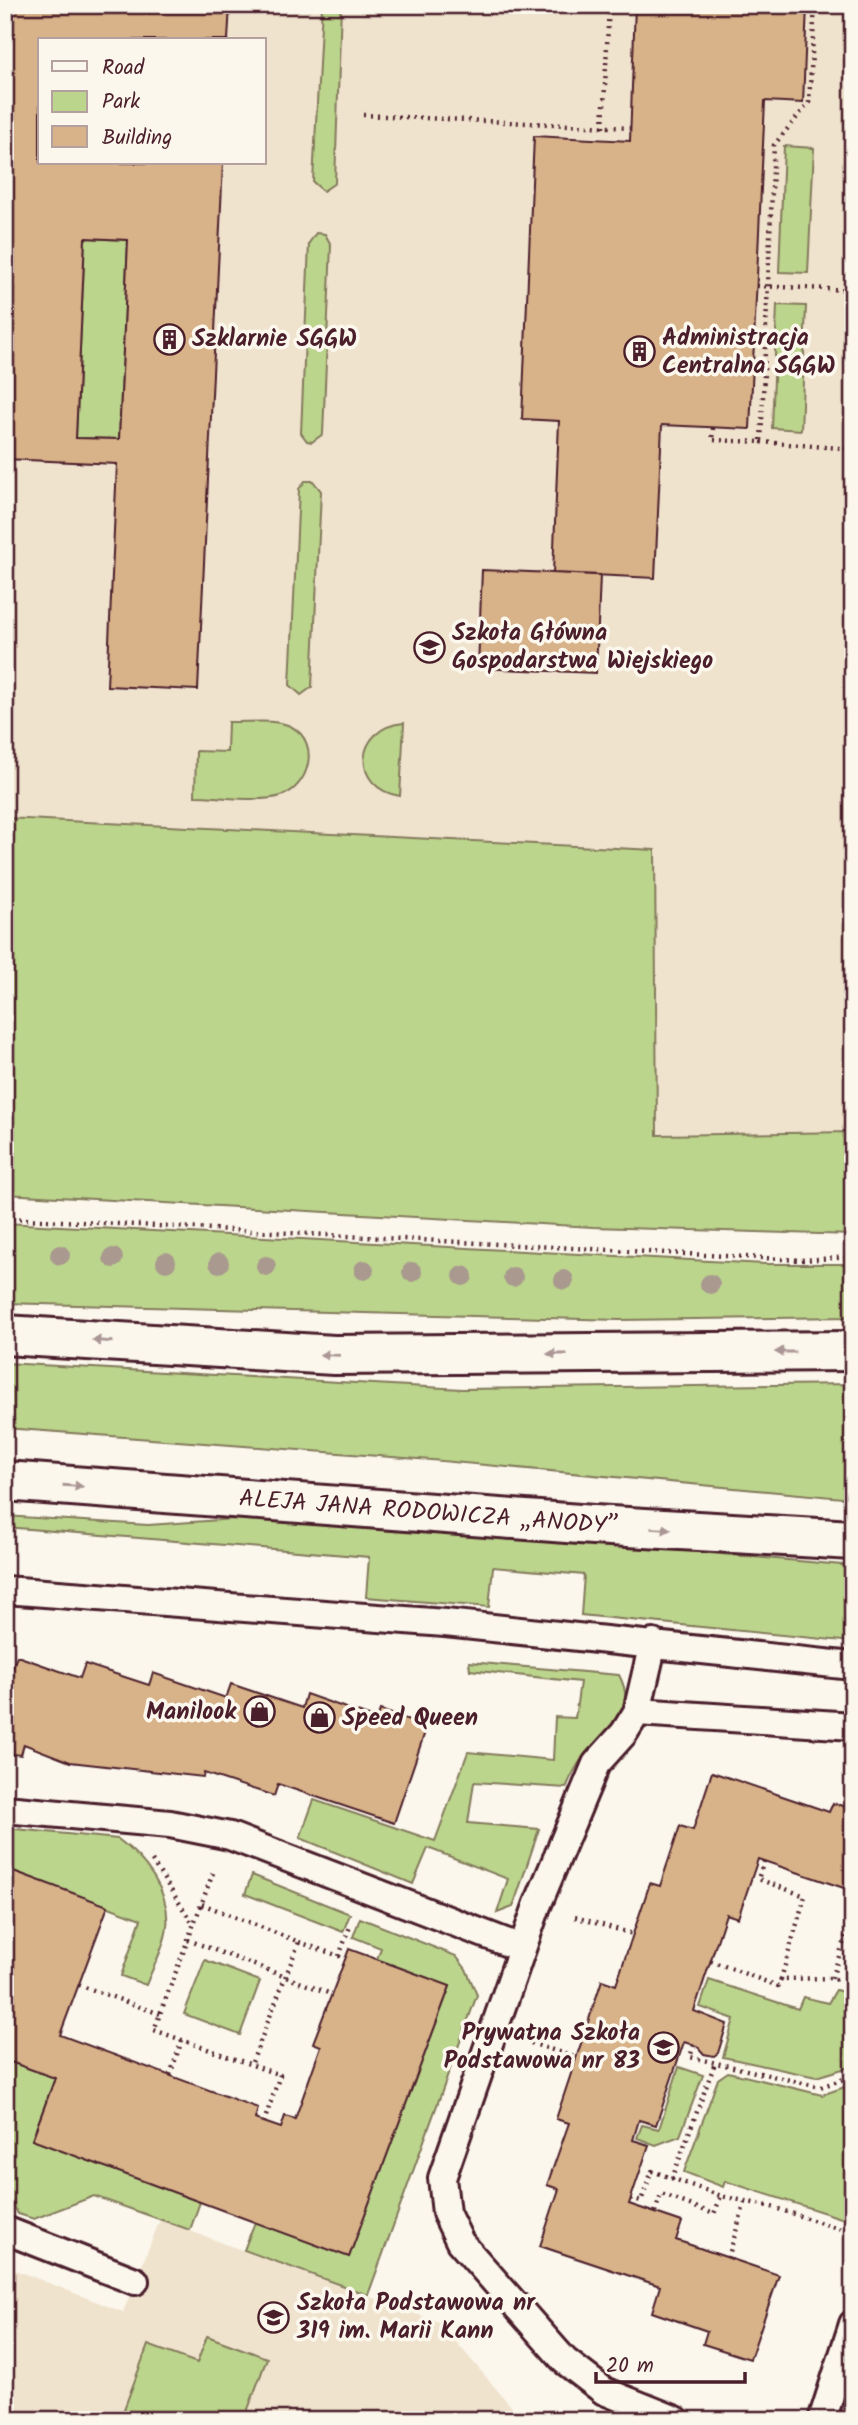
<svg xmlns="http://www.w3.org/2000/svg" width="858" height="2425" font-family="Kalam,sans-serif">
	<rect width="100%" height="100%" fill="#fbf7ec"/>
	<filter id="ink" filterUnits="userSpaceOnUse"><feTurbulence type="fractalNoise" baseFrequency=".0143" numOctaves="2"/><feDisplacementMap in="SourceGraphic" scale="14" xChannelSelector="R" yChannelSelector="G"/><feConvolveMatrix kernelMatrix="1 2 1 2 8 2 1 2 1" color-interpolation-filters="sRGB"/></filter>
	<g filter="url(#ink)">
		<path fill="#f0e3ce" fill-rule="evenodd" d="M 5,5 L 853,5 L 853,1132 L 173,1146 L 5,1137 ZM 40,40 L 264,40 L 264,163 L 40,163 Z
			M 160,2220 L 439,2322 L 523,2420 L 5,2420 L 5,2266 L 123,2312 Z"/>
		<path fill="#bcd58c" stroke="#837a5c" stroke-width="2" d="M 322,5 L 341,5 L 335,183 L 323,191 L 313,182 Z
			M 784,146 L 814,148 L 808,273 L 779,272 Z
			M 316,233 L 325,234 L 331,245 L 323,434 L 312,442 L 307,441 L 301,433 L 309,243 Z
			M 85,238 L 128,240 L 119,439 L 76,438 Z
			M 777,305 L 806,306 L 801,430 L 772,428 Z
			M 305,481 L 313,481 L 321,491 L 312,687 L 301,695 L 290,685 L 299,489 Z
			M 228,722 C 246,723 275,718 292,727 C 321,743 309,787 281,796 C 260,803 218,796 195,796 L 196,751 L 227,752 Z
			M 404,723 L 400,796 C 350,788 354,727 404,723 Z
			M 5,818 L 655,850 L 657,1135 L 853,1132 L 853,1235 L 593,1227 L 5,1194 Z
			M 5,1223 L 765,1264 L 853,1264 L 853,1317 L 619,1320 L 5,1303 Z
			M 5,1363 L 462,1389 L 853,1384 L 853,1499 L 431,1460 L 5,1428 Z
			M 293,1515 L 853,1566 L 853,1642 L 581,1615 L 584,1575 L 493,1567 L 489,1607 L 366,1597 L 369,1557 L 5,1527 L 5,1516 L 148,1525 Z
			M 469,1662 L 619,1675 C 640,1714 605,1729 585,1754 C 577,1765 571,1776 566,1788 L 474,1782 L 468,1823 L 539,1829 L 513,1907 L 497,1913 L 508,1879 L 428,1848 L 413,1884 L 300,1838 L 314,1800 L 435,1841 L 468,1752 L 553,1760 L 555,1717 L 575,1718 L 580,1682 L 470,1670 Z
			M 5,1828 L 118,1839 C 144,1858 171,1892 167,1927 C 165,1946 153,1967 146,1985 L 121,1976 L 141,1919 L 5,1868 Z
			M 252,1875 L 350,1914 L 343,1932 L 245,1894 Z
			M 360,1918 L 456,1956 L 466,1969 L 477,1995 L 368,2295 L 244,2250 L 255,2222 L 349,2257 L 450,1986 L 377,1959 L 381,1948 L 353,1937 Z
			M 205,1960 L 260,1981 L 240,2035 L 184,2014 Z
			M 709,1980 L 798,2009 L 803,1997 L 828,2003 L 836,1990 L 853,1995 L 853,2066 L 816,2077 L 723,2057 L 734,2019 L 700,2007 Z
			M 5,2060 L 55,2078 L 32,2140 L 200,2202 L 190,2230 L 94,2196 L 34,2219 L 18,2214 L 5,2190 Z
			M 679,2067 L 703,2075 L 680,2136 L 656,2145 L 637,2138 L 642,2125 L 659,2129 Z
			M 728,2072 L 822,2095 L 853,2084 L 853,2217 L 841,2218 L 725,2181 L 723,2187 L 684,2172 L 718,2079 Z
			M 207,2336 L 267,2358 L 244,2420 L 120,2420 L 148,2345 L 197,2363 Z"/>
		<path fill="#d8b389" stroke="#4a1f2b" stroke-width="2" fill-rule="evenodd" d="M 6,5 L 230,5 L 228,40 L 40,40 L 40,163 L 223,163 L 198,690 L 107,686 L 117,464 L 5,459 ZM 85,238 L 128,240 L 119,439 L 76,438 Z
			M 635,5 L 807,5 L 803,103 L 765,101 L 750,429 L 662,425 L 655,578 L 553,573 L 559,421 L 522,419 L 534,136 L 630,141 Z
			M 482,570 L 600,575 L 596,673 L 478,668 Z
			M 17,1656 L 80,1678 L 85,1664 L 149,1685 L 153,1673 L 226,1698 L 231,1684 L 302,1708 L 306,1694 L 377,1719 L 380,1710 L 427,1726 L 394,1823 L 278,1784 L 274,1796 L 204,1773 L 203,1777 L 70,1762 L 24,1744 L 21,1755 L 5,1753 L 5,1667 L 12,1669 Z
			M 712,1772 L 829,1812 L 833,1803 L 853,1809 L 853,1891 L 758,1859 L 738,1918 L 726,1914 L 694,2011 L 727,2024 L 718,2053 L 714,2056 L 704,2054 L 697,2046 L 684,2042 L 656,2125 L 639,2120 L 633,2140 L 649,2145 L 629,2204 L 682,2222 L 676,2240 L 779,2275 L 750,2359 L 703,2344 L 707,2331 L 652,2312 L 660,2286 L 540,2246 L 559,2189 L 547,2185 L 569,2123 L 556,2119 L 602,1980 L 616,1985 L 650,1883 L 660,1886 L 680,1826 L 693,1830 Z
			M 8,1869 L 108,1906 L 60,2035 L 258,2108 L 255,2119 L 281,2128 L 285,2116 L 295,2119 L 321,2046 L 313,2043 L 349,1949 L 450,1986 L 349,2257 L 32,2140 L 55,2078 L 5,2060 Z"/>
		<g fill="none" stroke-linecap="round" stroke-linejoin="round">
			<defs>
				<path id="lane" d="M 5,1590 L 445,1623 L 853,1666
					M 653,1643 L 637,1712 L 624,1733 L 596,1764 L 537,1906 L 442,2178 L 446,2213 L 460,2242 L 565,2361 L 604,2391 L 676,2420
					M 637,1712 L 853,1726
					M 5,1809 L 170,1824 L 230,1836 L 521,1948
					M 5,2230 L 135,2281
					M 822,2420 L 853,2324"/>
				<g id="secondary">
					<path d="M 5,1335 L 334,1355 L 853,1351"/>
					<path id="s1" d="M 5,1481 L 593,1525 L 853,1540"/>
				</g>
			</defs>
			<use href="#lane" stroke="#4a1f2b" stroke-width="32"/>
			<use href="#secondary" stroke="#4a1f2b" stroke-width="44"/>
			<path stroke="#4a1f2b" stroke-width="4.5" stroke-dasharray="2 5" stroke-linecap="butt" d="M 363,115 L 630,128
				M 603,127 L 609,5
				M 757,286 L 853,290
				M 713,428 L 712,440 L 761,442 L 774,145 L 809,103 L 815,5
				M 761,442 L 853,449
				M 5,1218 L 801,1260 L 853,1257
				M 152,1861 L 193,1924
				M 764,1861 L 758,1879 L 805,1896 L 781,1979
				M 213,1873 L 154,2030 L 280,2075 L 264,2122
				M 202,1904 L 299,1942 L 251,2065
				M 575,1917 L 633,1934
				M 188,1940 L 331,1994
				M 299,1942 L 339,1956 L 351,1924
				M 711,1961 L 778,1986 L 781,1979 L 832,1978 L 853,1985
				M 832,1978 L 853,1913
				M 79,1985 L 160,2014
				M 531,2043 L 577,2058
				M 694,2045 L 690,2057 L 820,2087 L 853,2076
				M 170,2075 L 182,2040
				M 672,2179 L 715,2063
				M 631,2198 L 641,2201 L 652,2171 L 721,2196
				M 655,2212 L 661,2194 L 714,2214 L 721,2196 L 772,2207 L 853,2233
				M 728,2258 L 745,2202"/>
			<use href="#lane" stroke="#fbf7ec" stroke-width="26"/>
			<use href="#secondary" stroke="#fbf7ec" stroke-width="38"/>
		</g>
		<g fill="#a9998f">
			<circle cx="60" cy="1255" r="10"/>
			<circle cx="113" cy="1258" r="10"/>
			<circle cx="166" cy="1262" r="10"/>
			<circle cx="219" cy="1263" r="10"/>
			<circle cx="266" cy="1266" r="10"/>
			<circle cx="364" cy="1270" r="10"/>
			<circle cx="412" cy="1272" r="10"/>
			<circle cx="463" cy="1276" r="10"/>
			<circle cx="513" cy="1277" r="10"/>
			<circle cx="564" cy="1280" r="10"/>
			<circle cx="710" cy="1284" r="10"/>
		</g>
		<defs><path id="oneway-solid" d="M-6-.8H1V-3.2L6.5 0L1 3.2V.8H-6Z" transform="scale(1.75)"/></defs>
		<g fill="#ab9695">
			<use href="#oneway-solid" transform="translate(102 1341) rotate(-176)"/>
			<use href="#oneway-solid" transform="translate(785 1352) rotate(180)"/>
			<use href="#oneway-solid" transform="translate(557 1354) rotate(180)"/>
			<use href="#oneway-solid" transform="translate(330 1355) rotate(-178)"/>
			<use href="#oneway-solid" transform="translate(73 1486) rotate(4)"/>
			<use href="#oneway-solid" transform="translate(661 1529) rotate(3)"/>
		</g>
	</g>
	<defs>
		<symbol id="building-ring" viewBox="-11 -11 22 22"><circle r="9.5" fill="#fbf7ec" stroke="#4a1f2b" stroke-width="1.5"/><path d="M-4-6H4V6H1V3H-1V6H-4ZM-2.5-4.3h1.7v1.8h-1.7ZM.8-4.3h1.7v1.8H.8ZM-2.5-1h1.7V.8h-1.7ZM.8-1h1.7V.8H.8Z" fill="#4a1f2b"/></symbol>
		<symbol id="university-ring" viewBox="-11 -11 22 22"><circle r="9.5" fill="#fbf7ec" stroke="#4a1f2b" stroke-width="1.5"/><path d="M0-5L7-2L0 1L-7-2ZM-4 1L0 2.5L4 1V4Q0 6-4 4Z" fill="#4a1f2b"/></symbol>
		<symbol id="shop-ring" viewBox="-11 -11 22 22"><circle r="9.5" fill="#fbf7ec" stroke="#4a1f2b" stroke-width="1.5"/><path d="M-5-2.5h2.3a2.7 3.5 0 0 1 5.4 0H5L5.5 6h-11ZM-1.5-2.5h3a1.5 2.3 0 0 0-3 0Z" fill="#4a1f2b"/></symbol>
		<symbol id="school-ring" viewBox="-11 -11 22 22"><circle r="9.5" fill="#fbf7ec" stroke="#4a1f2b" stroke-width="1.5"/><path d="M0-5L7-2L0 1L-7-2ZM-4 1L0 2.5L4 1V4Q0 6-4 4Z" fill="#4a1f2b"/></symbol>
	</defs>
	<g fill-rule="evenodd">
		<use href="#building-ring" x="152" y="322" width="35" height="35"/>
		<use href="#building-ring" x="622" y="334" width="35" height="35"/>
		<use href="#university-ring" x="412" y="630" width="35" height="35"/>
		<use href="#shop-ring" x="242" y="1694" width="35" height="35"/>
		<use href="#shop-ring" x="302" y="1700" width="35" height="35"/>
		<use href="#school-ring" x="646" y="2030" width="35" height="35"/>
		<use href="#school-ring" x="256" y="2300" width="35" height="35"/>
	</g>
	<g text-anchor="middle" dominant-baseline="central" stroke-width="7" stroke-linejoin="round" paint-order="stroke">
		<g font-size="24" font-weight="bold" fill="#4a1f2b" stroke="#fbf7ec" text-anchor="start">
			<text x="662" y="338">Administracja<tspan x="662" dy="28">Centralna SGGW</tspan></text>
			<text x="192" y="339">Szklarnie SGGW</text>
			<text x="452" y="633">Szkoła Główna<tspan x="452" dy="28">Gospodarstwa Wiejskiego</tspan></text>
			<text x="236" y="1712" text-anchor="end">Manilook</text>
			<text x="342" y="1718">Speed Queen</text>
			<text x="640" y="2033" text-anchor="end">Prywatna Szkoła<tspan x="640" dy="28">Podstawowa nr 83</tspan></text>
			<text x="297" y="2303">Szkoła Podstawowa nr<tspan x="297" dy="28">319 im. Marii Kann</tspan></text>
		</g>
		<g font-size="24" fill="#4a1f2b" stroke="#fbf7ec">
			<text stroke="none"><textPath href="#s1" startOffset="425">ALEJA JANA RODOWICZA „ANODY”</textPath></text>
		</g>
	</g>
	<rect width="858" height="2425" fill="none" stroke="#fbf7ec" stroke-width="28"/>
	<rect x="14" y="14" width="830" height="2397" fill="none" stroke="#4a1f2b" stroke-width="2.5" filter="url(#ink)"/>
	<rect x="38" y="38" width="228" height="126" fill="#fbf7ec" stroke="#b4a19f" stroke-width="2"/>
	<rect x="52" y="61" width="35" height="10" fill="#fbf7ec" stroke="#b4a19f" stroke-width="2"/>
	<text x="102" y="74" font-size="21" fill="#4a1f2b">Road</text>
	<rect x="52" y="91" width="35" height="21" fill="#bcd58c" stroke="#b4a19f" stroke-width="2"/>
	<text x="102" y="108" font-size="21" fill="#4a1f2b">Park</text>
	<rect x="52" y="126" width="35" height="21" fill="#d8b389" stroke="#b4a19f" stroke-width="2"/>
	<text x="102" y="144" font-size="21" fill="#4a1f2b">Building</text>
	<path d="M596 2372v10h149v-10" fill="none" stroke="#4a1f2b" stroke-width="3.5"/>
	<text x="606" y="2372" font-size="21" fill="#4a1f2b" stroke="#fbf7ec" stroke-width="5" paint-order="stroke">20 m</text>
</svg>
